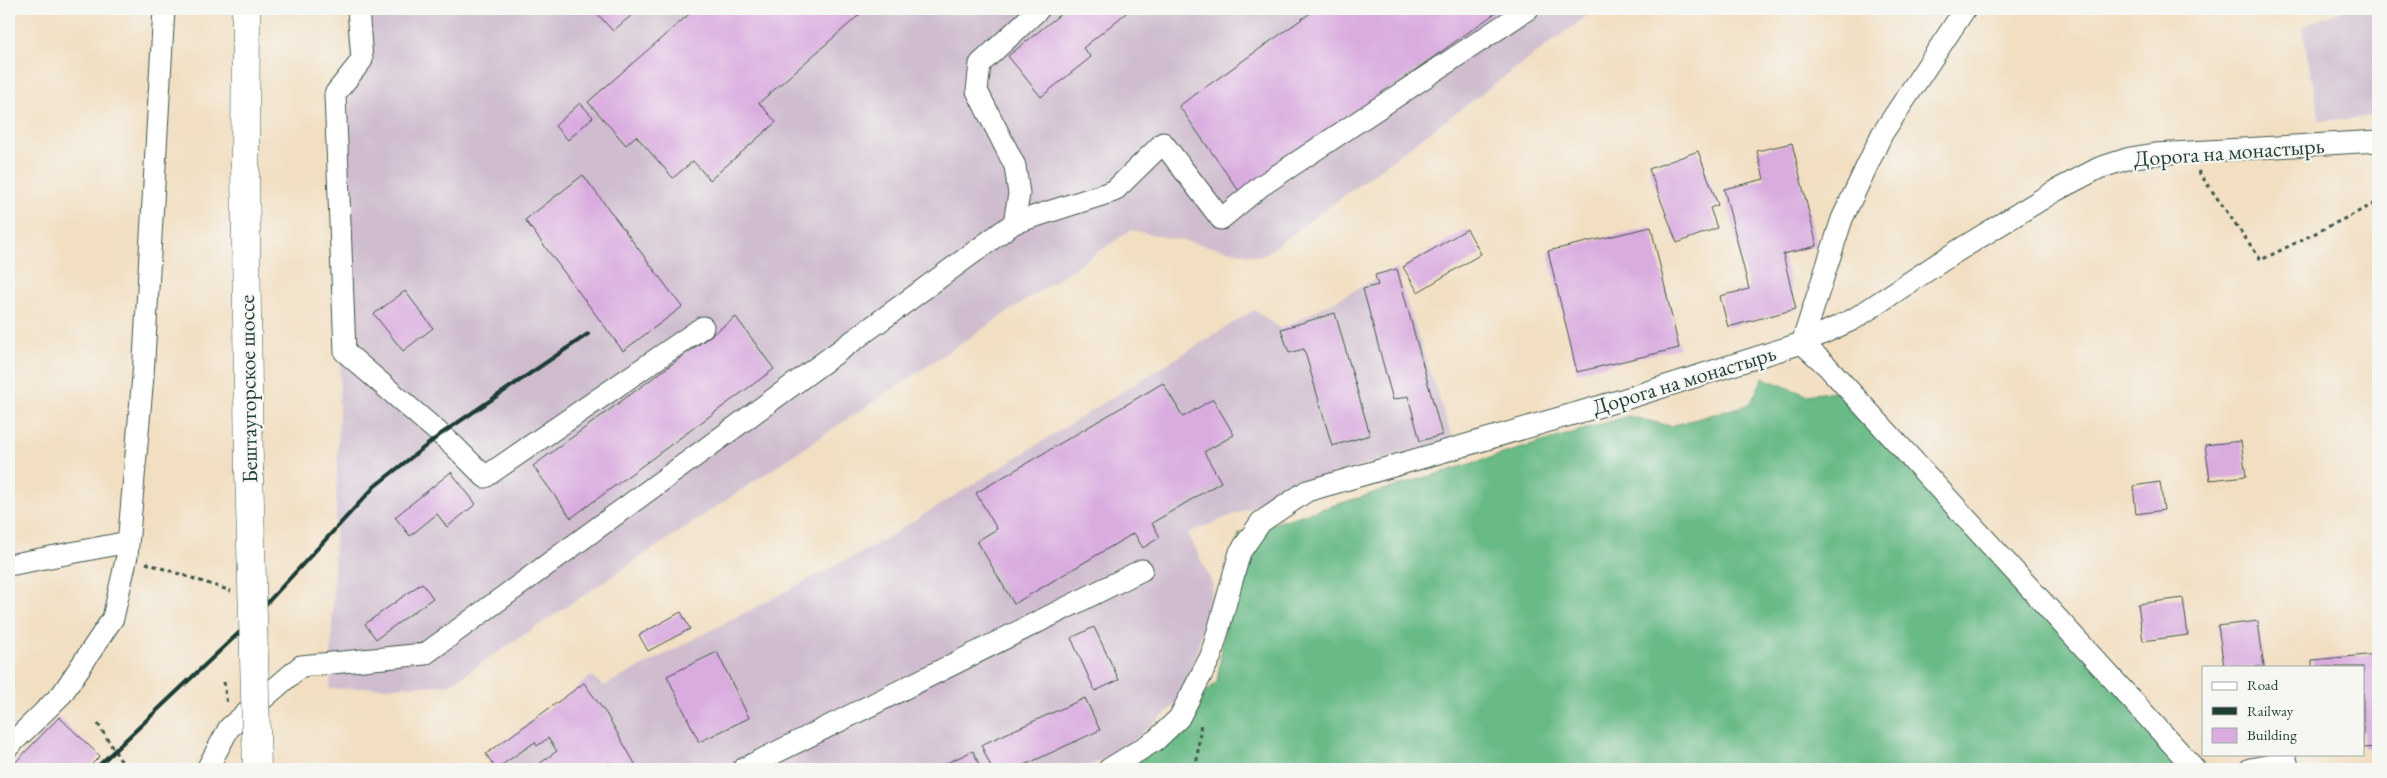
<svg xmlns="http://www.w3.org/2000/svg" width="2387" height="778" font-family="'EB Garamond',serif">
	<rect width="100%" height="100%" fill="#f6f6f2"/>
	<filter id="ink" filterUnits="userSpaceOnUse"><feTurbulence type="fractalNoise" baseFrequency=".02" numOctaves="2"/><feDisplacementMap in="SourceGraphic" scale="10" xChannelSelector="R" yChannelSelector="G"/><feConvolveMatrix kernelMatrix="1 2 1 2 8 2 1 2 1" color-interpolation-filters="sRGB"/></filter>
	<filter id="wash" filterUnits="userSpaceOnUse"><feTurbulence type="fractalNoise" baseFrequency=".0096" numOctaves="4" result="noise"/><feDisplacementMap in="SourceGraphic" scale="20" xChannelSelector="R" yChannelSelector="G"/><feGaussianBlur stdDeviation="1.12" result="paint"/><feColorMatrix in="noise" values="0 0 0 0 0 0 0 0 0 0 0 0 0 0 0 0 0 1.4 0 .05"/><feComposite in="paint" operator="in"/></filter>
	<g filter="url(#wash)">
		<rect width="100%" height="100%" fill="#f2dfc2"/>
		<path fill="#cfbdcf" d="M 352,9 L 1596,9 L 1261,257 L 1131,230 L 449,685 L 330,689 Z
			M 2345,9 L 2378,9 L 2378,116 L 2320,121 L 2302,27 Z
			M 1395,269 L 1453,439 L 1332,475 L 1188,533 L 1213,585 L 1194,665 L 1173,707 L 1117,754 L 1081,769 L 482,769 L 591,676 L 604,686 L 875,545 L 1254,310 L 1281,329 Z"/>
		<path fill="#67ba86" stroke="#437c5d" d="M 1763,378 L 1807,395 L 1841,390 L 2192,769 L 1115,769 L 1217,682 L 1239,534 L 1628,416 L 1671,426 L 1750,404 Z"/>
		<g id="blocks">
			<path fill="#d9abdf" d="M 593,9 L 639,9 L 613,31 Z
				M 695,9 L 866,9 L 759,103 L 776,122 L 710,180 L 693,161 L 673,178 L 636,136 L 626,145 L 588,102 Z
				M 1067,9 L 1131,9 L 1083,48 L 1091,57 L 1041,97 L 1008,56 Z
				M 1316,9 L 1501,9 L 1241,194 L 1179,106 Z
				M 580,103 L 593,117 L 568,140 L 555,126 Z
				M 1792,143 L 1817,246 L 1783,254 L 1796,309 L 1728,327 L 1720,296 L 1749,289 L 1724,189 L 1764,179 L 1757,151 Z
				M 1698,151 L 1718,205 L 1710,208 L 1717,228 L 1677,243 L 1649,169 Z
				M 583,175 L 682,307 L 623,351 L 525,220 Z
				M 1651,227 L 1679,348 L 1577,372 L 1548,251 Z
				M 1467,229 L 1481,254 L 1418,292 L 1403,267 Z
				M 1397,269 L 1442,435 L 1420,441 L 1408,396 L 1393,400 L 1363,289 L 1378,285 L 1375,275 Z
				M 405,291 L 433,328 L 403,351 L 374,314 Z
				M 1335,313 L 1370,435 L 1332,446 L 1304,349 L 1289,353 L 1281,329 Z
				M 736,317 L 774,369 L 571,518 L 533,466 Z
				M 1163,383 L 1183,417 L 1213,399 L 1234,435 L 1204,452 L 1221,482 L 1152,523 L 1160,537 L 1143,548 L 1134,533 L 1014,604 L 977,541 L 997,529 L 976,493 Z
				M 2241,441 L 2246,476 L 2210,480 L 2205,445 Z
				M 451,472 L 476,504 L 447,527 L 437,514 L 410,536 L 395,517 Z
				M 2160,482 L 2164,510 L 2136,514 L 2133,486 Z
				M 422,583 L 433,598 L 376,639 L 365,624 Z
				M 2183,598 L 2188,635 L 2143,641 L 2138,604 Z
				M 681,612 L 690,629 L 648,651 L 639,635 Z
				M 2258,621 L 2264,667 L 2224,667 L 2218,626 Z
				M 1094,627 L 1119,680 L 1095,691 L 1071,638 Z
				M 717,652 L 749,718 L 699,742 L 667,676 Z
				M 2378,654 L 2378,747 L 2363,748 L 2363,667 L 2312,667 L 2312,660 Z
				M 584,683 L 607,715 L 638,769 L 613,769 L 609,762 L 600,769 L 532,769 L 557,751 L 548,738 L 537,746 L 535,742 L 496,769 L 486,754 Z
				M 1085,698 L 1100,730 L 1016,769 L 992,769 L 981,745 Z
				M 59,717 L 100,756 L 87,769 L 9,769 Z
				M 973,751 L 981,769 L 939,769 L 938,767 Z"/>
		</g>
	</g>
	<g filter="url(#ink)">
		<use href="#blocks" fill-opacity="0" stroke="#3f5549" stroke-width="1"/>
		<g fill="none" stroke-linecap="round" stroke-linejoin="round">
			<defs>
				<path id="minor" d="M 358,9 L 362,60 L 335,94 L 345,352 L 453,445 L 485,477 L 703,327
					M 1014,223 L 1019,194 L 1015,166 L 977,91 L 980,64 L 1039,9
					M 1802,343 L 1827,366 L 2195,769
					M 1802,343 L 1842,219 L 1882,134 L 1965,9
					M 9,565 L 128,542
					M 9,746 L 62,694 L 113,618 L 127,556 L 143,376 L 164,9
					M 207,769 L 229,728 L 301,666 L 425,654 L 1014,223 L 1114,191 L 1163,143 L 1221,219 L 1261,186 L 1528,9
					M 743,769 L 1142,570
					M 1109,769 L 1156,740 L 1179,718 L 1211,656 L 1240,552 L 1261,522 L 1307,491 L 1625,399 L 1802,343 L 1854,319 L 1954,253 L 2055,191 L 2099,168 L 2130,158 L 2155,154 L 2378,141
					M 2250,769 L 2287,762"/>
				<path id="major" d="M 246,9 L 245,164 L 249,468"/>
			</defs>
			<use href="#minor" stroke="#3f5549" stroke-width="23"/>
			<use href="#major" stroke="#3f5549" stroke-width="29"/>
			<path stroke="#3f5549" stroke-width="3" stroke-dasharray="4 4" stroke-linecap="butt" d="M 2198,171 L 2261,260 L 2378,202
				M 146,563 L 231,591
				M 224,682 L 227,705
				M 98,724 L 126,769
				M 1196,769 L 1201,722"/>
			<use href="#minor" stroke="#fff" stroke-width="21"/>
			<use href="#major" stroke="#fff" stroke-width="28"/>
			<path stroke="#1f3d34" stroke-width="4" d="M 95,769 L 244,628 L 375,486 L 441,434 L 588,334"/>
			<defs>
				<path id="major-bridge" d="M 249,468 L 257,769"/>
			</defs>
			<use href="#major-bridge" stroke="#3f5549" stroke-width="29" stroke-linecap="butt"/>
			<use href="#major-bridge" stroke="#fff" stroke-width="28"/>
		</g>
	</g>
	<g text-anchor="middle" dominant-baseline="central" stroke-width="4.5" stroke-linejoin="round" paint-order="stroke">
		<g font-size="22" fill="#1f3d34" stroke="#f6f6f2">
			<text transform="translate(2229 152) rotate(-4)">Дорога на монастырь</text>
			<text transform="translate(1684 380) rotate(-17)">Дорога на монастырь</text>
			<text transform="translate(248 389) rotate(-91)">Бештаугорское шоссе</text>
		</g>
	</g>
	<rect width="2387" height="778" fill="none" stroke="#f6f6f2" stroke-width="30"/>
	<rect x="2202" y="666" width="162" height="90" fill="#f6f6f2" stroke="#a0aca6"/>
	<rect x="2212" y="682" width="25" height="8" fill="#ffffff" stroke="#a0aca6"/>
	<text x="2247" y="690" font-size="15" fill="#1f3d34">Road</text>
	<rect x="2212" y="707" width="25" height="8" fill="#1f3d34" stroke="#a0aca6"/>
	<text x="2247" y="716" font-size="15" fill="#1f3d34">Railway</text>
	<rect x="2212" y="728" width="25" height="15" fill="#d9abdf" stroke="#a0aca6"/>
	<text x="2247" y="740" font-size="15" fill="#1f3d34">Building</text>
</svg>
